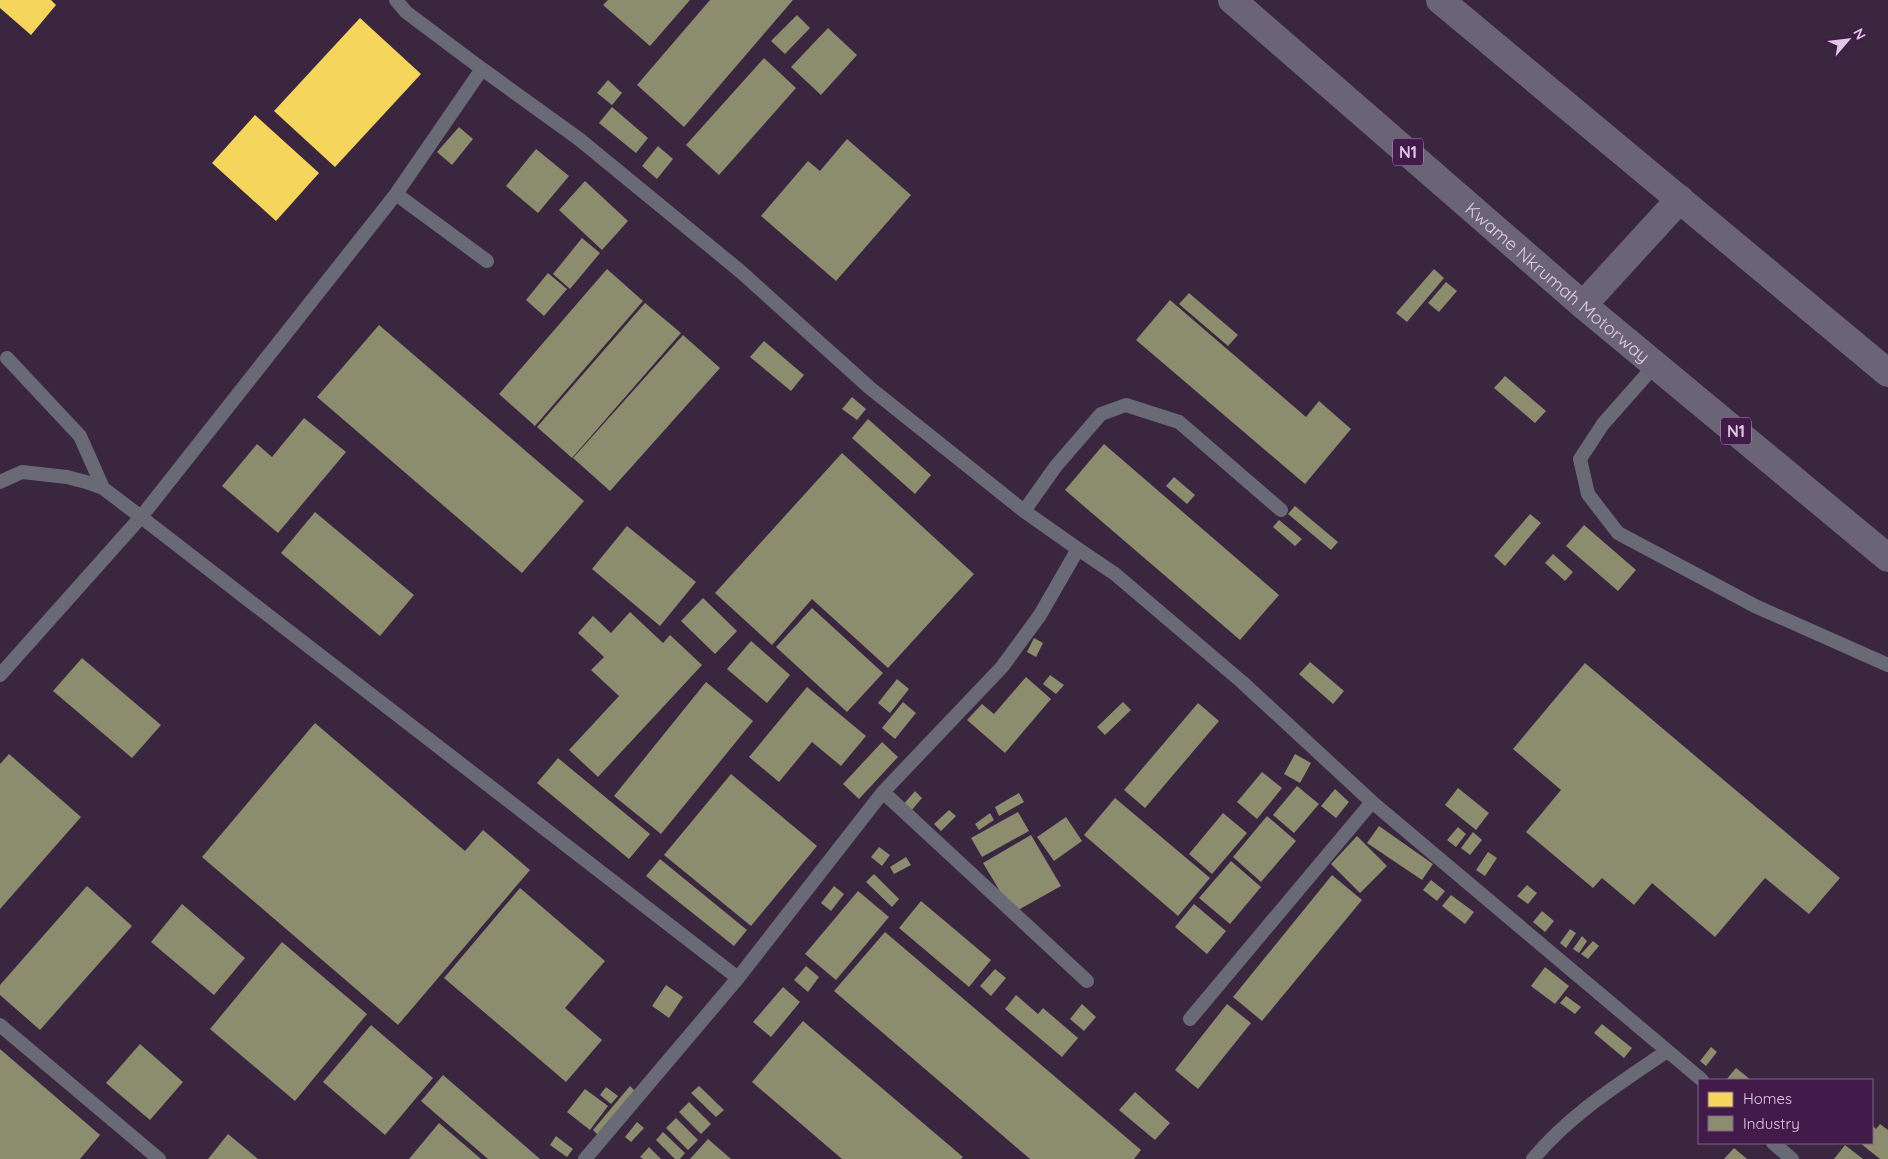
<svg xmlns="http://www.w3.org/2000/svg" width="1888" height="1159" font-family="Quicksand,sans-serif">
	<rect width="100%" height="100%" fill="#3b2640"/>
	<path fill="#f6d55c" d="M 0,0 L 51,0 L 56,5 L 31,35 L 0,8 Z
		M 360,18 L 421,74 L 335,167 L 274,111 Z
		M 255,115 L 319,173 L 276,221 L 212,163 Z"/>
	<path fill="#8c8c6e" d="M 608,0 L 690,0 L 650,46 L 603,5 Z
		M 710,0 L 793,0 L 684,127 L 637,85 Z
		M 797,15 L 810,28 L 785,54 L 771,41 Z
		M 828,28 L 857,55 L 821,95 L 791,67 Z
		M 764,58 L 796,88 L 719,175 L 686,145 Z
		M 608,80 L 622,93 L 612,105 L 597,93 Z
		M 612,107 L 648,138 L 636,153 L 599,123 Z
		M 459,127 L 473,139 L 452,165 L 437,152 Z
		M 847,139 L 911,195 L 836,281 L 761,216 L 808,161 L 820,171 Z
		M 658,146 L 673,159 L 657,179 L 642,166 Z
		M 536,149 L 569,176 L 538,213 L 506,186 Z
		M 585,181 L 628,221 L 602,250 L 559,210 Z
		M 582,238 L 600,253 L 570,289 L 553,274 Z
		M 607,269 L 643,301 L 535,426 L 499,394 Z
		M 1434,269 L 1444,278 L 1407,322 L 1396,313 Z
		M 548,273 L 567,289 L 544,316 L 526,300 Z
		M 1446,282 L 1457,291 L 1439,312 L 1428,303 Z
		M 1189,293 L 1238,335 L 1228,346 L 1179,304 Z
		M 1170,300 L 1306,417 L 1319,401 L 1351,429 L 1305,484 L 1136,340 Z
		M 645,303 L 681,333 L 572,458 L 537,427 Z
		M 379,325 L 584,501 L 522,573 L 317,397 Z
		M 683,335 L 720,368 L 610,491 L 573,458 Z
		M 764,341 L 804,375 L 791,391 L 750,357 Z
		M 1505,376 L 1546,411 L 1535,423 L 1494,388 Z
		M 852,397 L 866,409 L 857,420 L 842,409 Z
		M 304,418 L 346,452 L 278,533 L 222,486 L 257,444 L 272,457 Z
		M 868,419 L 931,475 L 915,494 L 852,438 Z
		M 1104,444 L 1279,595 L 1240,640 L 1065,490 Z
		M 842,453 L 974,574 L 888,668 L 812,599 L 772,645 L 715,593 Z
		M 1174,477 L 1195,495 L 1187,504 L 1166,486 Z
		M 1295,506 L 1338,542 L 1331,550 L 1288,514 Z
		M 315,512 L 414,595 L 380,636 L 281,553 Z
		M 1530,514 L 1541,523 L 1505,566 L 1494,556 Z
		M 1279,520 L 1302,539 L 1295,546 L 1273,527 Z
		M 1584,525 L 1636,570 L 1618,591 L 1566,546 Z
		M 627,526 L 696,582 L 660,626 L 592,569 Z
		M 1553,554 L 1573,572 L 1565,581 L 1545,563 Z
		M 703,598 L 737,631 L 715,654 L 681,621 Z
		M 812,608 L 883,673 L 847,712 L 776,647 Z
		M 630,612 L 663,643 L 670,635 L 702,665 L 598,777 L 569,750 L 619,696 L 591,670 L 604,657 L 578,633 L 593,616 L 611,633 Z
		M 1034,638 L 1043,643 L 1036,657 L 1027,652 Z
		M 751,641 L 790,675 L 767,703 L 727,669 Z
		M 82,658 L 161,725 L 132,758 L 53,691 Z
		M 1310,662 L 1344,691 L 1333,704 L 1299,674 Z
		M 1585,663 L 1840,878 L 1809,914 L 1765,878 L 1715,937 L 1652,883 L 1634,905 L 1602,878 L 1593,888 L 1526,832 L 1561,790 L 1513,749 Z
		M 1050,675 L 1064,685 L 1056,694 L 1043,684 Z
		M 1026,677 L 1051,699 L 1005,753 L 967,720 L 982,704 L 994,714 Z
		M 897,679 L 909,689 L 890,713 L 878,703 Z
		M 706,682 L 753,721 L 661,834 L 614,796 Z
		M 807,687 L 866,736 L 841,766 L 812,742 L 779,782 L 749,757 Z
		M 903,702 L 916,713 L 895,739 L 882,728 Z
		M 1123,702 L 1131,710 L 1105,735 L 1097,727 Z
		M 1198,703 L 1219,721 L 1145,808 L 1124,790 Z
		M 315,723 L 465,851 L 483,830 L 530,870 L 398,1025 L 202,857 Z
		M 882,742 L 898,757 L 859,799 L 843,784 Z
		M 9,754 L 81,817 L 0,909 L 0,764 Z
		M 1295,754 L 1311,763 L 1300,783 L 1284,774 Z
		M 558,758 L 650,834 L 629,859 L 537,783 Z
		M 1262,772 L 1282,788 L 1257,819 L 1237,802 Z
		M 731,774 L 817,846 L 751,926 L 664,855 Z
		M 1297,786 L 1319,804 L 1294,833 L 1273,815 Z
		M 1458,788 L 1489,813 L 1476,830 L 1445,805 Z
		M 1335,789 L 1349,802 L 1336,818 L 1321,806 Z
		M 915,791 L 922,798 L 910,812 L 902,806 Z
		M 1019,793 L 1024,802 L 999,816 L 995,807 Z
		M 1115,798 L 1210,878 L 1178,916 L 1084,835 Z
		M 949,810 L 956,816 L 941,831 L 934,824 Z
		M 1018,812 L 1029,831 L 982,857 L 971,838 Z
		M 990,813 L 994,820 L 979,830 L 975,824 Z
		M 1223,813 L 1247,833 L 1212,874 L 1189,854 Z
		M 1267,816 L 1296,841 L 1261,882 L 1233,857 Z
		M 1066,817 L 1082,841 L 1054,861 L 1037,837 Z
		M 1379,826 L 1433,864 L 1422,880 L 1367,843 Z
		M 1458,827 L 1466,834 L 1456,847 L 1447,840 Z
		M 1473,832 L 1482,840 L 1470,855 L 1461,848 Z
		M 1031,835 L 1061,886 L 1013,913 L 983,863 Z
		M 1357,836 L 1387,866 L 1360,893 L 1331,864 Z
		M 879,847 L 890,855 L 882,866 L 871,857 Z
		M 1488,852 L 1497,858 L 1485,876 L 1476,870 Z
		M 906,857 L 911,865 L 894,874 L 890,867 Z
		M 660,859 L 747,930 L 734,946 L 646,876 Z
		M 1231,861 L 1261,887 L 1230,924 L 1199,898 Z
		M 874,874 L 899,899 L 892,907 L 866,882 Z
		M 1332,875 L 1362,900 L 1262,1021 L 1233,997 Z
		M 1431,880 L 1445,891 L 1437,901 L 1423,890 Z
		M 1527,885 L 1537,893 L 1528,904 L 1517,896 Z
		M 87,886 L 132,926 L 40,1030 L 0,995 L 0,985 Z
		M 834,886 L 844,894 L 831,911 L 821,903 Z
		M 520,888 L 605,961 L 565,1008 L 602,1040 L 566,1082 L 444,978 Z
		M 858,891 L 889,917 L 836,980 L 805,954 Z
		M 1451,895 L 1474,912 L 1465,924 L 1442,906 Z
		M 921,901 L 991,960 L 969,987 L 899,928 Z
		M 182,904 L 245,958 L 214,995 L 151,942 Z
		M 1194,904 L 1226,931 L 1207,954 L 1175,927 Z
		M 1542,911 L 1554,921 L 1545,932 L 1533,922 Z
		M 1570,929 L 1576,933 L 1566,948 L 1560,943 Z
		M 885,932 L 1141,1150 L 1134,1159 L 1030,1159 L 834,991 Z
		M 1582,936 L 1587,941 L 1579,953 L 1573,949 Z
		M 1593,941 L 1599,946 L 1588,959 L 1581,954 Z
		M 282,942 L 367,1014 L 295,1101 L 210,1029 Z
		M 806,966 L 819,977 L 808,992 L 794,980 Z
		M 1545,967 L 1569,986 L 1555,1004 L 1531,986 Z
		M 995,969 L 1006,978 L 991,996 L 980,986 Z
		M 666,985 L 683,997 L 669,1018 L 652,1006 Z
		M 783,987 L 800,1002 L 771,1037 L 753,1022 Z
		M 1016,995 L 1038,1014 L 1043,1008 L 1078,1038 L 1062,1057 L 1005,1009 Z
		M 1566,996 L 1581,1007 L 1575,1014 L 1560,1003 Z
		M 1082,1004 L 1096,1017 L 1084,1031 L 1070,1019 Z
		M 1227,1004 L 1251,1023 L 1198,1089 L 1175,1070 Z
		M 803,1021 L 963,1157 L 961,1159 L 842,1159 L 752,1082 Z
		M 1602,1024 L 1632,1048 L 1624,1058 L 1594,1033 Z
		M 371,1025 L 433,1078 L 385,1135 L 323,1082 Z
		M 140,1044 L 183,1082 L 150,1120 L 106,1083 Z
		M 1711,1047 L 1717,1052 L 1706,1066 L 1700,1061 Z
		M 0,1049 L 100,1135 L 80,1159 L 0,1159 Z
		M 1736,1068 L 1751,1080 L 1726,1080 Z
		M 443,1075 L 540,1159 L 488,1159 L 421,1101 Z
		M 630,1086 L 637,1093 L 600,1137 L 593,1130 Z
		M 699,1086 L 724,1110 L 716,1117 L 691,1093 Z
		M 606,1087 L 618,1096 L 611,1104 L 600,1095 Z
		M 585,1089 L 608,1106 L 590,1130 L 567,1112 Z
		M 1135,1092 L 1170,1123 L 1155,1140 L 1119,1110 Z
		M 689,1102 L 711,1124 L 701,1134 L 679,1112 Z
		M 676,1118 L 698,1140 L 688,1150 L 666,1128 Z
		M 637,1122 L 644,1128 L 631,1142 L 625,1137 Z
		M 439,1123 L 481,1159 L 409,1159 Z
		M 1880,1124 L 1888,1130 L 1888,1159 L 1880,1159 L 1860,1143 L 1872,1143 L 1872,1125 L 1876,1129 Z
		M 663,1132 L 685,1153 L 680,1159 L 675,1159 L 656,1140 Z
		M 228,1134 L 258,1159 L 208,1159 Z
		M 556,1136 L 573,1149 L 567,1157 L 550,1145 Z
		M 708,1139 L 731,1159 L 690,1159 Z
		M 1845,1145 L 1863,1159 L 1834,1159 Z
		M 649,1147 L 661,1159 L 643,1159 L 640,1157 Z
		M 1734,1148 L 1747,1159 L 1724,1159 Z"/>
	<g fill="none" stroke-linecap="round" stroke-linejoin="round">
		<path stroke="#696a75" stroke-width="14" d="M 396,0 L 406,12 L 482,69
			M 396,194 L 487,261
			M 7,358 L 80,436 L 103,488
			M 1656,364 L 1603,424 L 1580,459 L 1588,494 L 1618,533 L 1755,606 L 1888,665
			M 0,482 L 22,472 L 67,477 L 86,482 L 103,488 L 141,517 L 738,978 L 883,792 L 1002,667 L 1040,615 L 1078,549 L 1024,511 L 870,388 L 740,271 L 579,139 L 482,69 L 396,194 L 141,517 L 0,675
			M 1024,511 L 1056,466 L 1101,414 L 1126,405 L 1179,422 L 1281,510
			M 1078,549 L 1115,574 L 1242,682 L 1372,802 L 1702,1080
			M 883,792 L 1087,981
			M 1190,1019 L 1372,802
			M 0,1025 L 159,1159
			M 1773,1143 L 1792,1159
			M 585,1159 L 738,978
			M 1533,1159 C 1570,1114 1619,1084 1667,1051"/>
		<g stroke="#6a6476" stroke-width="28">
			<path id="s1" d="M 1232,0 L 1583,305 L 1888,558"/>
			<path d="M 1440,0 L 1888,373"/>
			<path d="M 1583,305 L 1680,199"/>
		</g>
	</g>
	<g text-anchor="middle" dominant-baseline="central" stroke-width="5" stroke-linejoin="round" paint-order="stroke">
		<g fill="#421b4b" stroke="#b194b7" stroke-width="1">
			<rect x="1393" y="138.5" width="30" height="27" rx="4"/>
			<rect x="1721" y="417.5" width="30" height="27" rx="4"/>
		</g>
		<g font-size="16" font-weight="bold" fill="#e0c8e5">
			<text x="1408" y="152">N1</text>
			<text x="1736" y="431">N1</text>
		</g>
		<g font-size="18" fill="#e0c8e5" stroke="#421b4b">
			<text stroke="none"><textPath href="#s1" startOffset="431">Kwame Nkrumah Motorway</textPath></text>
		</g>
	</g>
	<rect x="1698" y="1079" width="175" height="65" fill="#421b4b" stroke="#816089"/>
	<rect x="1708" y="1092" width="25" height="15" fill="#f6d55c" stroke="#816089"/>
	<text x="1743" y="1104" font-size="15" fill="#e0c8e5">Homes</text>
	<rect x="1708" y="1116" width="25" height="15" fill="#8c8c6e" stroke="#816089"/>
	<text x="1743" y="1129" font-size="15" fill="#e0c8e5">Industry</text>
	<g transform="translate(1848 40) rotate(62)" stroke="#421b4b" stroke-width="4" paint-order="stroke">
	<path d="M0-4L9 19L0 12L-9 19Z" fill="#e0c8e5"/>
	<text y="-8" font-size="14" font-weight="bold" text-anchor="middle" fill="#e0c8e5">N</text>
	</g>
</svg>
